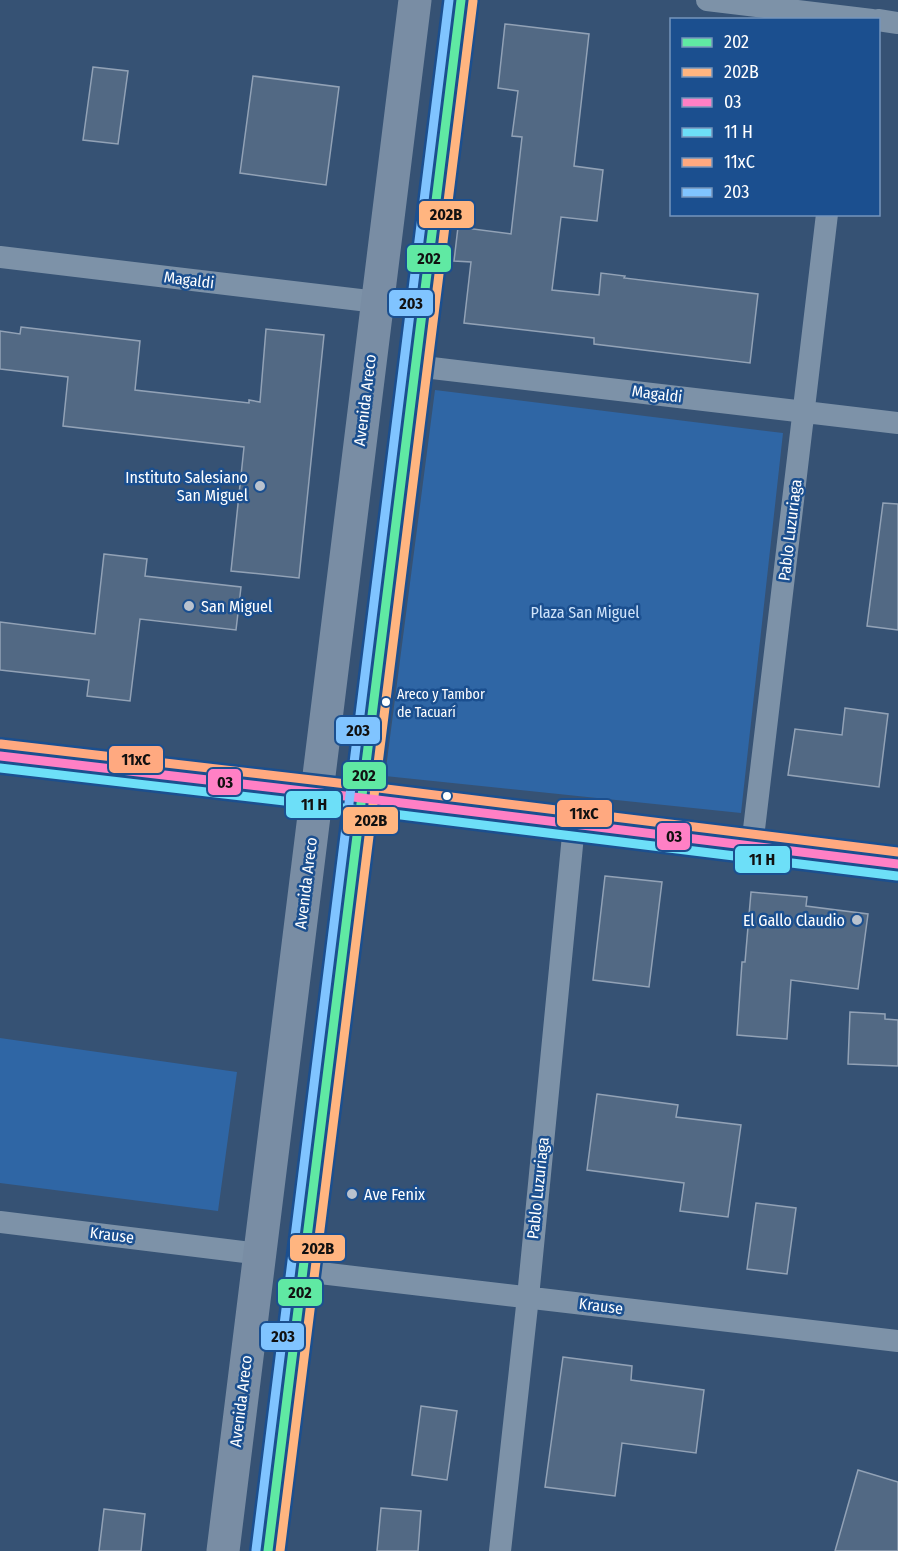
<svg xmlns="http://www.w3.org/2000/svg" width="898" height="1551" font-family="'Fira Sans Condensed',sans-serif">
	<rect width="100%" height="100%" fill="#365274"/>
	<path fill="#2f66a5" d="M 435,390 L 783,433 L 741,813 L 385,776 Z
		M 0,1038 L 237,1072 L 218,1211 L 0,1183 Z"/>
	<path fill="#526984" stroke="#92a2b6" stroke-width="1.5" d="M 505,24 L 589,34 L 574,166 L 603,170 L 597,221 L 561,217 L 552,290 L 599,295 L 601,273 L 625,276 L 624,278 L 758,294 L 750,363 L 594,344 L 594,338 L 464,323 L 471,262 L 454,261 L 458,227 L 511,234 L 522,137 L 512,136 L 518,91 L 498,88 Z
		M 93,67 L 128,71 L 118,144 L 83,140 Z
		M 253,76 L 339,87 L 326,185 L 240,173 Z
		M 21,327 L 140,341 L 135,390 L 249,403 L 249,400 L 260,402 L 266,329 L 324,335 L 299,578 L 231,571 L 244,447 L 63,426 L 68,377 L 0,369 L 0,331 L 20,334 Z
		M 883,503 L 898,504 L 898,630 L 867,626 Z
		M 104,554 L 147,559 L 145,576 L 241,587 L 236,630 L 140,619 L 130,701 L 87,696 L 89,680 L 0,670 L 0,622 L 95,634 Z
		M 845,708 L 888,714 L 879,787 L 788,775 L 795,729 L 842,735 Z
		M 605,876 L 662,882 L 649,987 L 593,980 Z
		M 751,892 L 807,897 L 806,906 L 868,914 L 858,989 L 791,980 L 787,1039 L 737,1035 L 742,962 L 745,962 Z
		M 850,1012 L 885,1014 L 885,1019 L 898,1020 L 898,1066 L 848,1064 Z
		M 597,1094 L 678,1105 L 676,1117 L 741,1125 L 728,1217 L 680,1211 L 684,1183 L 587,1170 Z
		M 756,1203 L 796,1208 L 787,1274 L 747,1269 Z
		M 563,1357 L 632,1366 L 631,1380 L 704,1390 L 696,1453 L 622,1443 L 615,1496 L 545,1487 Z
		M 421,1406 L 457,1411 L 447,1480 L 412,1475 Z
		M 858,1470 L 898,1482 L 898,1551 L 835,1551 Z
		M 381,1508 L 421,1511 L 418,1551 L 377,1551 Z
		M 104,1509 L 145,1514 L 141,1551 L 99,1551 Z"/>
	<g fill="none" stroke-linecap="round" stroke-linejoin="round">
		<path stroke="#7d92a8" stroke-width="22" d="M 707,0 L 872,20
			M 878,20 L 898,23
			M 0,257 L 377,302
			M 415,366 L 898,423
			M 752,846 L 827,214
			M 0,1222 L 260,1254
			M 303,1271 L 898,1341
			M 500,1551 L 528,1297 L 574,825"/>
		<path stroke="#798da4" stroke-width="33" d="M 223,1551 L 415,0
			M 268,1551 L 461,0"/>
		<path stroke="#7d8ea7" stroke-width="33" d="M 0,756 L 337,795 L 898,864"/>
		<defs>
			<path id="bus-1" d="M 268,1551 L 461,0"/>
			<path id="bus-2" d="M 280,1551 L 473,1"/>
			<path id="bus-3" d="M 0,756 L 337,795 L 898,864"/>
			<path id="bus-4" d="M 0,768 L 336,807 L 897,876"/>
			<path id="bus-5" d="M 1,744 L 338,783 L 898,852"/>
			<path id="bus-6" d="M 256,1550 L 449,0"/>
		</defs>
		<use href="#bus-1" stroke="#1b4f8f" stroke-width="14"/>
		<use href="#bus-2" stroke="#1b4f8f" stroke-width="14"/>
		<use href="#bus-3" stroke="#1b4f8f" stroke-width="14"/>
		<use href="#bus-4" stroke="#1b4f8f" stroke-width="14"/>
		<use href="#bus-5" stroke="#1b4f8f" stroke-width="14"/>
		<use href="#bus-6" stroke="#1b4f8f" stroke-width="14"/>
		<use href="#bus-1" stroke="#60e9a3" stroke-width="9"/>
		<use href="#bus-2" stroke="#ffb580" stroke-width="9"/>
		<use href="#bus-3" stroke="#ff80c5" stroke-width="9"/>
		<use href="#bus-4" stroke="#6ddff8" stroke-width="9"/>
		<use href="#bus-5" stroke="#ffa980" stroke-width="9"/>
		<use href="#bus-6" stroke="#80c4ff" stroke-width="9"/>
	</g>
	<g fill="#b9c2ce" stroke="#1b4f8f" stroke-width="2">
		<circle cx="260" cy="486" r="6"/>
		<circle cx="189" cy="606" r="6"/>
		<circle cx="857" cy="920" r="6"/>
		<circle cx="352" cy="1194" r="6"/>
	</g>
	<g fill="#fff" stroke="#1b4f8f" stroke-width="2">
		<circle cx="386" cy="702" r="5"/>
		<circle cx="447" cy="796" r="5"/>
	</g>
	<g text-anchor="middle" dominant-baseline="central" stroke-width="5" stroke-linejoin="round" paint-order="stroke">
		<g font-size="14" fill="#fff" stroke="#1b4f8f" text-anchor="start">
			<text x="397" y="694">Areco y Tambor<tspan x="397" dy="18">de Tacuarí</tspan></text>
		</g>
		<g font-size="16" fill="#fff" stroke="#1b4f8f">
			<text transform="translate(189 280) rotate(7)">Magaldi</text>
			<text transform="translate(657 394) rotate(7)">Magaldi</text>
			<text transform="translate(365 400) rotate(-83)">Avenida Areco</text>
			<text transform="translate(790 530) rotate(-83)">Pablo Luzuriaga</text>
			<text transform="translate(306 883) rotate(-83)">Avenida Areco</text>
			<text transform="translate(538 1188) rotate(-84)">Pablo Luzuriaga</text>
			<text transform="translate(112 1235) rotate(7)">Krause</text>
			<text transform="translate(601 1306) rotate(7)">Krause</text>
			<text transform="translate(241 1401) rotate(-83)">Avenida Areco</text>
		</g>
		<g font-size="16" fill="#fff" stroke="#1b4f8f" text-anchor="end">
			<text x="248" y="477">Instituto Salesiano<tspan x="248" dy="18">San Miguel</tspan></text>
			<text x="201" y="606" text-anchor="start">San Miguel</text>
			<text x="845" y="920">El Gallo Claudio</text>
			<text x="364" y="1194" text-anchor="start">Ave Fenix</text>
		</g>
		<g font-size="16" fill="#cfe3fa" stroke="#1b4f8f">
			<text x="585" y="612">Plaza San Miguel</text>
		</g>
	</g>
	<g stroke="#1b4f8f" stroke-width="2">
		<rect x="418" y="200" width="57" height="29" rx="6" fill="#ffb580"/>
		<rect x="406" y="244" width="46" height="29" rx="6" fill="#60e9a3"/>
		<rect x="388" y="289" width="46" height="28" rx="6" fill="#80c4ff"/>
		<rect x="335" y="716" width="46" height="29" rx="6" fill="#80c4ff"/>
		<rect x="108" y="745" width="56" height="29" rx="6" fill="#ffa980"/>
		<rect x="342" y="761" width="45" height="29" rx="6" fill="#60e9a3"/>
		<rect x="207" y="768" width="35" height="28" rx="6" fill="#ff80c5"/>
		<rect x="285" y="790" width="57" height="29" rx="6" fill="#6ddff8"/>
		<rect x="556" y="799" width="57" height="29" rx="6" fill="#ffa980"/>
		<rect x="342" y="806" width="57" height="29" rx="6" fill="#ffb580"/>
		<rect x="656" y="822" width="35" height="29" rx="6" fill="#ff80c5"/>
		<rect x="734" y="845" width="57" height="29" rx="6" fill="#6ddff8"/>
		<rect x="289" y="1234" width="57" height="28" rx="6" fill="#ffb580"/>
		<rect x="277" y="1278" width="46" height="29" rx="6" fill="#60e9a3"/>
		<rect x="260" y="1322" width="45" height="29" rx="6" fill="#80c4ff"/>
	</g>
	<g font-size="16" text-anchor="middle" font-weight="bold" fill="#111">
		<text x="446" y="220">202B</text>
		<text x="429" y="264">202</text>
		<text x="411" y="309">203</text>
		<text x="358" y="736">203</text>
		<text x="136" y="765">11xC</text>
		<text x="364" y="781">202</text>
		<text x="225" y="788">03</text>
		<text x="314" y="810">11 H</text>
		<text x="584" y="819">11xC</text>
		<text x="371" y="826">202B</text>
		<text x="674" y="842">03</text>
		<text x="762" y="865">11 H</text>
		<text x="318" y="1254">202B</text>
		<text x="300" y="1298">202</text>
		<text x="283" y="1342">203</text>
	</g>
	<rect x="670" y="18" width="210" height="198" fill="#1b4f8f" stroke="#7695bc" stroke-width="1.5"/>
	<rect x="682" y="38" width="30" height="9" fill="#60e9a3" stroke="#7695bc" stroke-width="1.5"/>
	<text x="724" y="48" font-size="18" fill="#ffffff">202</text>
	<rect x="682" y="68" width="30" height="9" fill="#ffb580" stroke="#7695bc" stroke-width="1.5"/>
	<text x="724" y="78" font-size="18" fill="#ffffff">202B</text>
	<rect x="682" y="98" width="30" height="9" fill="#ff80c5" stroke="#7695bc" stroke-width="1.5"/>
	<text x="724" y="108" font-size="18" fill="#ffffff">03</text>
	<rect x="682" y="128" width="30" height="9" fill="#6ddff8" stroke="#7695bc" stroke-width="1.5"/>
	<text x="724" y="138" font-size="18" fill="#ffffff">11 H</text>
	<rect x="682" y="158" width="30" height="9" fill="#ffa980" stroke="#7695bc" stroke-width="1.5"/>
	<text x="724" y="168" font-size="18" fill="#ffffff">11xC</text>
	<rect x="682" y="188" width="30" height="9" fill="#80c4ff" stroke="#7695bc" stroke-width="1.5"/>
	<text x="724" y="198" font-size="18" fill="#ffffff">203</text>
</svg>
